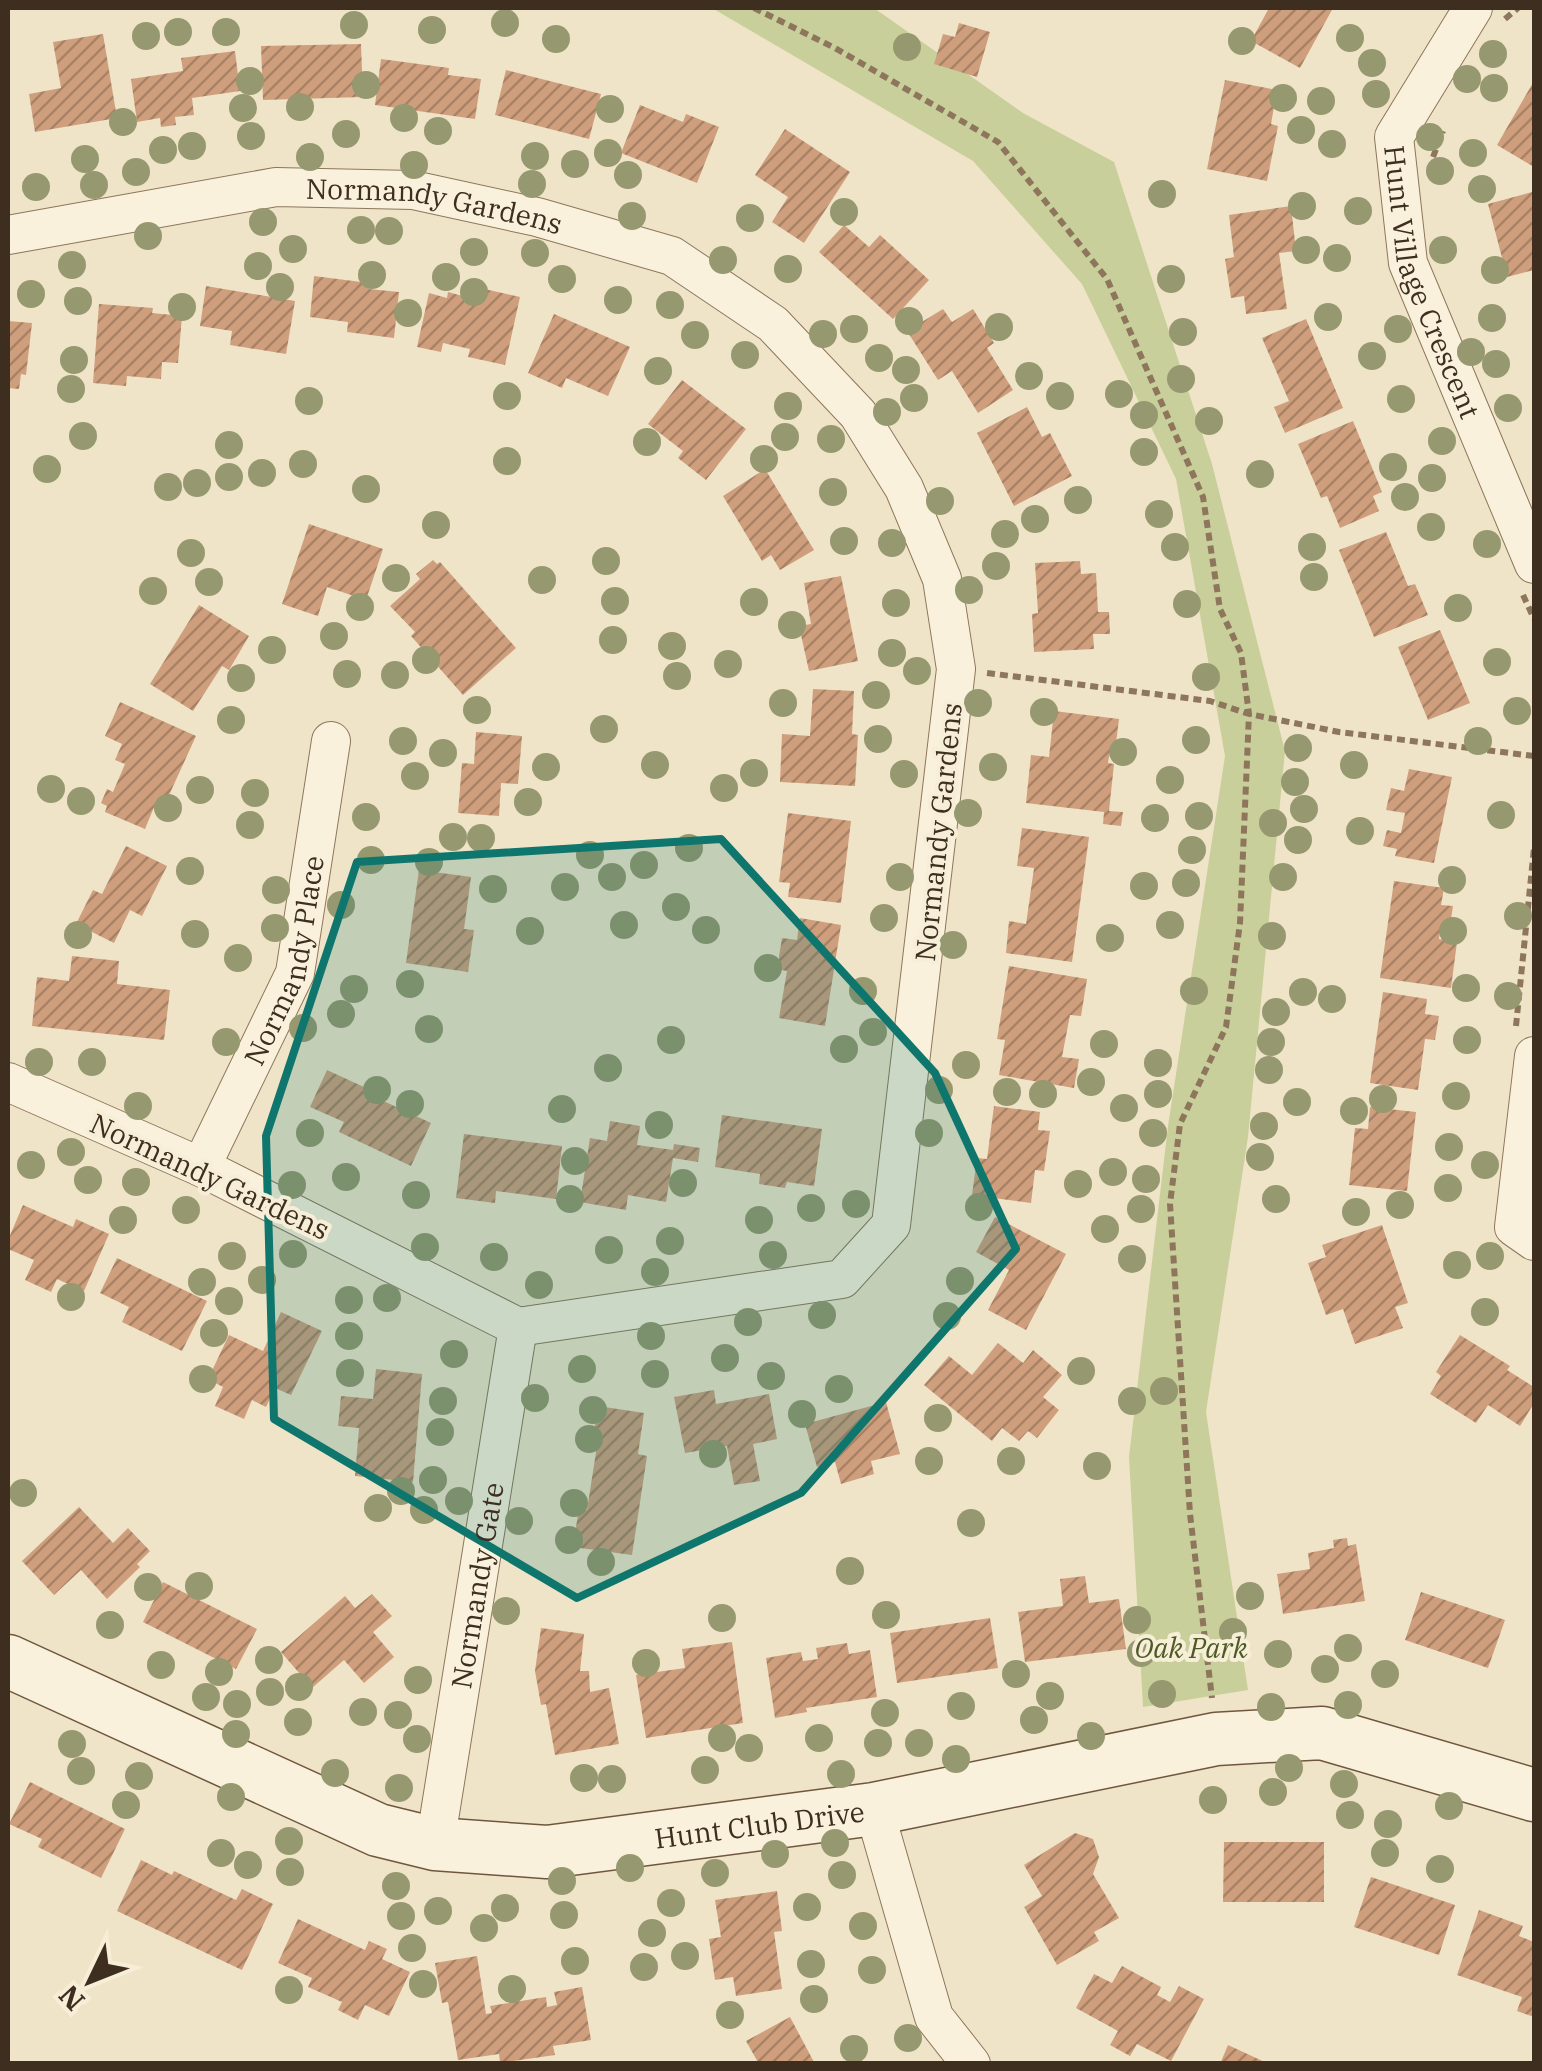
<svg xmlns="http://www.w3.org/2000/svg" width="1542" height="2071" font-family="'IBM Plex Serif',serif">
	<defs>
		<pattern id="building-hatch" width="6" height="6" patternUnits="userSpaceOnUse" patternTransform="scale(2.5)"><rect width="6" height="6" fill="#cf9f7d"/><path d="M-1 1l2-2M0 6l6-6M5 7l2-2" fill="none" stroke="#a98266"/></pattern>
	</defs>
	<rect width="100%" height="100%" fill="#f0e4c8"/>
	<path fill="#c9cf9b" d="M 712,8 L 874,8 L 1023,113 L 1114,162 L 1212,464 L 1285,751 L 1248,1137 L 1206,1412 L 1248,1690 L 1143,1707 L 1129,1457 L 1168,1126 L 1225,756 L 1176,479 L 1082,284 L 973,161 Z"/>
	<path fill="url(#building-hatch)" d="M 1269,8 L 1333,8 L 1300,68 L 1251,41 Z
		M 959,23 L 990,32 L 977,77 L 934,64 L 943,34 L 955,37 Z
		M 103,34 L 117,118 L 35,132 L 29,94 L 61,88 L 53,42 Z
		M 361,44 L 363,97 L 263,100 L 261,46 Z
		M 235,51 L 240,91 L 192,98 L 194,115 L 175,117 L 176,125 L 161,127 L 160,118 L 137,122 L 131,79 L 183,71 L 181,58 Z
		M 381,59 L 449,68 L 448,75 L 481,79 L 475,119 L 375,105 Z
		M 506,70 L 601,94 L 589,139 L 495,115 Z
		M 1225,80 L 1277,90 L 1271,124 L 1278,126 L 1267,181 L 1207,169 Z
		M 1534,81 L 1534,167 L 1497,145 Z
		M 640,105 L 683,122 L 686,114 L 719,127 L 697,183 L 621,153 Z
		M 785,129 L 850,172 L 804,243 L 772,222 L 788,197 L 755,175 Z
		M 1532,192 L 1534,270 L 1507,277 L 1488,204 Z
		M 1291,206 L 1296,251 L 1279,253 L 1287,309 L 1246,314 L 1244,296 L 1231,298 L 1225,259 L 1234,257 L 1229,215 Z
		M 844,225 L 869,247 L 880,235 L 929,280 L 893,319 L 819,252 Z
		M 314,276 L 369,283 L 369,289 L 399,292 L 394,338 L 347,332 L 348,322 L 310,317 Z
		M 206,286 L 295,301 L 286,354 L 230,345 L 232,331 L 200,326 Z
		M 480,288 L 520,297 L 505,365 L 468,357 L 470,349 L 443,343 L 441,352 L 417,347 L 429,293 L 447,298 L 448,292 L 466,297 L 466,302 L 477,304 Z
		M 99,304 L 153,308 L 152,313 L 182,316 L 178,363 L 162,362 L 161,379 L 127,376 L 126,386 L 93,383 Z
		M 943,309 L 952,322 L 973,309 L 994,343 L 987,348 L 1013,390 L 978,413 L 952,371 L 938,380 L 907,331 Z
		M 554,314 L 630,347 L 608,396 L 566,378 L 562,388 L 528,373 Z
		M 1306,319 L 1343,408 L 1285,433 L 1274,407 L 1289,401 L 1262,338 Z
		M 8,321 L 32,323 L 26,375 L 21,374 L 19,389 L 8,388 Z
		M 682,380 L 746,429 L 706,480 L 678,458 L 683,451 L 648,424 Z
		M 1027,407 L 1042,437 L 1050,433 L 1072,476 L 1014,506 L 977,433 Z
		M 1353,421 L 1382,492 L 1373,496 L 1379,511 L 1340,528 L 1327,496 L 1321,498 L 1298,444 Z
		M 765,469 L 814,550 L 780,570 L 771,555 L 762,561 L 723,496 Z
		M 309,524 L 383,549 L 366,600 L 327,587 L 318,616 L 282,604 Z
		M 1386,532 L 1408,586 L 1415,584 L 1428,615 L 1374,637 L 1339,550 Z
		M 433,560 L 437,564 L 440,562 L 516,648 L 463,695 L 411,636 L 415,632 L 390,606 L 420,579 L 416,574 Z
		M 1080,561 L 1081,574 L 1096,573 L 1098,612 L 1109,612 L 1110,634 L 1093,634 L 1094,649 L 1034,652 L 1032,614 L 1038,613 L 1035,563 Z
		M 841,576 L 858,661 L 809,671 L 799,626 L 811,624 L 804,583 Z
		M 199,605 L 249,636 L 229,670 L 222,666 L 193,711 L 150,684 Z
		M 1440,630 L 1470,703 L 1428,720 L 1398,647 Z
		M 813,689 L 854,691 L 852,734 L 858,735 L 855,786 L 780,782 L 782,734 L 810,736 Z
		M 120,702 L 196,736 L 165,804 L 157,800 L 145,829 L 105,812 L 107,806 L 101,803 L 107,789 L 113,792 L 125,764 L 115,760 L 122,744 L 105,736 Z
		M 1054,711 L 1119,719 L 1115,751 L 1110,750 L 1108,763 L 1114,764 L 1109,811 L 1123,812 L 1121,826 L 1103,824 L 1104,812 L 1026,803 L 1031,755 L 1049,757 Z
		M 476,732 L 522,736 L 518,784 L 501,783 L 499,816 L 458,813 L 462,763 L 474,764 Z
		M 1409,769 L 1452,777 L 1434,863 L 1395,856 L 1397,849 L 1383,846 L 1387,830 L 1401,833 L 1405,813 L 1386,810 L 1391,788 L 1404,791 Z
		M 788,813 L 851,821 L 841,903 L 788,897 L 790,883 L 779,882 Z
		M 1022,828 L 1089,837 L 1072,962 L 1006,953 L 1009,921 L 1026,924 L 1034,868 L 1017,866 Z
		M 126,846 L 167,866 L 142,916 L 130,910 L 114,943 L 76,924 L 93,890 L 102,894 Z
		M 419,870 L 471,877 L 464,929 L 474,930 L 468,972 L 406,963 Z
		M 1394,881 L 1444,888 L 1441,905 L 1453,906 L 1449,932 L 1440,931 L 1439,939 L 1457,942 L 1451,988 L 1380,978 Z
		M 800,918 L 841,925 L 825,1026 L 779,1018 L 787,971 L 777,969 L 782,938 L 797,940 Z
		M 72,956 L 119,961 L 117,984 L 170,990 L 164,1040 L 32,1026 L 37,977 L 69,981 Z
		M 1009,966 L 1087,979 L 1081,1016 L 1070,1015 L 1062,1057 L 1079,1059 L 1074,1088 L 999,1075 L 1005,1040 L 997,1039 Z
		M 1383,992 L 1427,999 L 1425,1014 L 1439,1016 L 1435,1040 L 1425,1039 L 1418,1090 L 1370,1083 Z
		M 327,1070 L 366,1088 L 364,1092 L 431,1123 L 411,1166 L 339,1132 L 344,1122 L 310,1107 Z
		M 994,1106 L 1040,1112 L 1038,1130 L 1050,1131 L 1044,1171 L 1035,1170 L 1031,1203 L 972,1195 L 977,1158 L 987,1159 Z
		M 1370,1107 L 1416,1112 L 1407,1191 L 1349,1185 L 1355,1128 L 1368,1129 Z
		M 722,1115 L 822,1129 L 814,1186 L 787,1182 L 785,1188 L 759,1184 L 760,1174 L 715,1167 Z
		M 610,1121 L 640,1126 L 637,1145 L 673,1150 L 674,1144 L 700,1148 L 698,1162 L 673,1158 L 666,1202 L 628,1195 L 626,1210 L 580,1202 L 590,1138 L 607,1141 Z
		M 464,1134 L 562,1146 L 556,1199 L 496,1191 L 495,1203 L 456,1198 Z
		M 23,1205 L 73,1227 L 76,1219 L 109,1234 L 84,1291 L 57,1279 L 51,1292 L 25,1280 L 34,1260 L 8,1249 L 8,1240 Z
		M 995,1217 L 1066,1254 L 1026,1330 L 988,1310 L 1009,1270 L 976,1252 Z
		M 1382,1225 L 1408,1303 L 1395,1307 L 1403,1328 L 1355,1344 L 1343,1309 L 1326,1315 L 1308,1263 L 1326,1257 L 1322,1245 Z
		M 117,1258 L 207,1301 L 182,1351 L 122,1322 L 129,1307 L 100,1293 Z
		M 281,1312 L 322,1331 L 291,1395 L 275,1388 L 266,1407 L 252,1400 L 244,1419 L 215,1406 L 223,1387 L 208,1379 L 229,1335 L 263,1351 Z
		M 1460,1335 L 1510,1366 L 1507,1370 L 1534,1387 L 1534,1403 L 1520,1426 L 1488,1405 L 1476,1423 L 1430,1394 L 1441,1376 L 1436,1372 Z
		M 998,1343 L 1023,1363 L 1033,1350 L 1062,1375 L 1043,1397 L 1059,1410 L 1037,1438 L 1028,1431 L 1019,1441 L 1002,1428 L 992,1441 L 924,1385 L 949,1356 L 972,1375 Z
		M 376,1369 L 422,1374 L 413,1482 L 355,1476 L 359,1428 L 338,1426 L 341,1396 L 373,1399 Z
		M 714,1390 L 716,1404 L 769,1394 L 777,1439 L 753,1444 L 760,1481 L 734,1485 L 727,1446 L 685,1453 L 674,1397 Z
		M 886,1402 L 900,1454 L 871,1461 L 874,1474 L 841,1484 L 835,1462 L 817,1467 L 805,1424 Z
		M 598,1406 L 644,1413 L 638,1454 L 647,1456 L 632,1555 L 573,1547 L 579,1508 L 587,1510 L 597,1446 L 592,1445 Z
		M 79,1507 L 113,1543 L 128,1528 L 150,1551 L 137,1564 L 140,1567 L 107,1599 L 81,1570 L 54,1595 L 22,1561 Z
		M 1347,1538 L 1348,1546 L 1356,1544 L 1365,1601 L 1283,1614 L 1277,1574 L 1310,1569 L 1308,1553 L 1334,1548 L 1333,1540 Z
		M 1085,1576 L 1089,1603 L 1119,1599 L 1126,1649 L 1025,1662 L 1018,1612 L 1063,1606 L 1060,1579 Z
		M 163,1582 L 257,1629 L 236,1669 L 143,1622 Z
		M 1421,1592 L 1505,1620 L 1488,1668 L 1405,1640 Z
		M 372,1594 L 392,1616 L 373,1632 L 394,1657 L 364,1683 L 344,1660 L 312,1688 L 281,1652 L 345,1596 L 355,1608 Z
		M 990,1618 L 998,1668 L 897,1683 L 890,1633 Z
		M 541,1628 L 584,1634 L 580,1671 L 589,1671 L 590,1692 L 609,1688 L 619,1744 L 555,1755 L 546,1704 L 541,1705 L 535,1671 Z
		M 732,1642 L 743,1723 L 646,1738 L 636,1675 L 685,1668 L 682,1649 Z
		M 847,1643 L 849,1654 L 870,1650 L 877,1697 L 806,1708 L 807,1712 L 775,1718 L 766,1658 L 801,1652 L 803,1661 L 818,1659 L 816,1648 Z
		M 30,1782 L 125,1829 L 101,1878 L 38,1847 L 42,1839 L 9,1824 Z
		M 1075,1833 L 1093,1839 L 1099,1857 L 1093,1874 L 1119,1918 L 1094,1932 L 1099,1941 L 1057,1965 L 1024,1907 L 1042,1896 L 1024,1865 Z
		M 1224,1842 L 1324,1842 L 1324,1902 L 1223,1902 Z
		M 141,1860 L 172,1875 L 174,1871 L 236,1900 L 242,1889 L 273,1904 L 242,1970 L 117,1911 Z
		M 1371,1877 L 1455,1905 L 1439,1955 L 1354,1927 Z
		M 777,1891 L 782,1931 L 774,1932 L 782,1989 L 736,1996 L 733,1977 L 715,1980 L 709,1939 L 721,1937 L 715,1900 Z
		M 1479,1910 L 1523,1926 L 1519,1936 L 1534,1942 L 1534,2017 L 1517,2011 L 1522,1997 L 1457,1975 Z
		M 298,1919 L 365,1950 L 369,1941 L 387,1949 L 382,1959 L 410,1972 L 389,2016 L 365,2005 L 358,2020 L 338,2010 L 342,2002 L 308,1987 L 312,1978 L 278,1963 Z
		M 477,1956 L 486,2014 L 492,2013 L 490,2006 L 546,1997 L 547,2007 L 557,2005 L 554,1992 L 582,1987 L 591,2040 L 553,2046 L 555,2055 L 500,2063 L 499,2054 L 458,2060 L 448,2002 L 442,2003 L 435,1963 Z
		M 1122,1966 L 1161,1987 L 1157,1995 L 1170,2002 L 1179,1986 L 1204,1999 L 1171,2061 L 1137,2044 L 1130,2056 L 1110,2045 L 1118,2031 L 1076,2008 L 1094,1974 L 1112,1983 Z
		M 790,2017 L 815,2064 L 759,2064 L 746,2041 Z
		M 1228,2045 L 1269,2064 L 1220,2064 Z"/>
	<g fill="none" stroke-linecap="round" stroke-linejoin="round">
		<defs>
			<g id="street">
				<path id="s1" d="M 1473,8 L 1394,137 L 1408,263 L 1534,564"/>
				<path id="s2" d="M 8,235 L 276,187 L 413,190 L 537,217 L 672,256 L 773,324 L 858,414 L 904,488 L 942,579 L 956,669 L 891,1225 L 842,1279 L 518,1327 L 201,1167 L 8,1082"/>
				<path d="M 1534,1056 L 1514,1227 L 1534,1241"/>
				<path id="s3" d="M 201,1167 L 295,973 L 331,741"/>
				<path d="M 874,1809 L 934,2017 L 971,2064"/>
				<path id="s4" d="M 435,1844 L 518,1327"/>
			</g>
			<g id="secondary">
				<path id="s5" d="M 8,1661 L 378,1830 L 435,1844 L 547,1852 L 874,1809 L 1216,1739 L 1322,1733 L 1534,1795"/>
			</g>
		</defs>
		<use href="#street" stroke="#8d765c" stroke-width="40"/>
		<use href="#secondary" stroke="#6f573f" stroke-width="55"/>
		<path stroke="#8d765c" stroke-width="6" stroke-dasharray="8 5" stroke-linecap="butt" d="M 754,8 L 835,48 L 998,142 L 1107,279 L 1203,497 L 1220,609 L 1241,653 L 1249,714 L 1240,923 L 1226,1027 L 1180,1124 L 1170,1204 L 1190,1514 L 1212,1698
			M 1505,19 L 1518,8
			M 1433,157 L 1443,131
			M 1523,595 L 1534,619
			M 987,673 L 1210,701 L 1249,714 L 1339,732 L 1534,756
			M 1516,1026 L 1534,848"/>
		<use href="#street" stroke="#faf1dc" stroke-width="38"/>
		<use href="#secondary" stroke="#faf1dc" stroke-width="52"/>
	</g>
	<g fill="#96986f">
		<circle cx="505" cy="23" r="14"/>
		<circle cx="354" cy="25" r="14"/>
		<circle cx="432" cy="30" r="14"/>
		<circle cx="178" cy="32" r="14"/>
		<circle cx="226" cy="32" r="14"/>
		<circle cx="146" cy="36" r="14"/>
		<circle cx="1350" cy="38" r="14"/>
		<circle cx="556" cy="39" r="14"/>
		<circle cx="1242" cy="41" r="14"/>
		<circle cx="907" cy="47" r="14"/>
		<circle cx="1493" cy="54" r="14"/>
		<circle cx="1372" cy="63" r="14"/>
		<circle cx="1467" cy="79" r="14"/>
		<circle cx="250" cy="81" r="14"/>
		<circle cx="366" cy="85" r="14"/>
		<circle cx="1494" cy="88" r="14"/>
		<circle cx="1376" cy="94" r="14"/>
		<circle cx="1283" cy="98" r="14"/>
		<circle cx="1321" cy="101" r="14"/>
		<circle cx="300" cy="107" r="14"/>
		<circle cx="243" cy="108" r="14"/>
		<circle cx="610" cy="109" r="14"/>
		<circle cx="404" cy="118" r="14"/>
		<circle cx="123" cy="122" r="14"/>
		<circle cx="1301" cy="130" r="14"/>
		<circle cx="438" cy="131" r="14"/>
		<circle cx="346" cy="134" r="14"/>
		<circle cx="251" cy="136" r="14"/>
		<circle cx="1430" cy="137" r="14"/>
		<circle cx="1332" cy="144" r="14"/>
		<circle cx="192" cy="146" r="14"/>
		<circle cx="163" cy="150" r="14"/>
		<circle cx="608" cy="153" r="14"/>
		<circle cx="1473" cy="153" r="14"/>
		<circle cx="535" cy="156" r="14"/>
		<circle cx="310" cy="157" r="14"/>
		<circle cx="85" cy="159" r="14"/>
		<circle cx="575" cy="164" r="14"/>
		<circle cx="414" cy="165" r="14"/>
		<circle cx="1440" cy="171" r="14"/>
		<circle cx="136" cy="172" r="14"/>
		<circle cx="628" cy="175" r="14"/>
		<circle cx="532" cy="184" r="14"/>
		<circle cx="94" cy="185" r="14"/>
		<circle cx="36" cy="187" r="14"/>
		<circle cx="1482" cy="189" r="14"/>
		<circle cx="1162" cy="194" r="14"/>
		<circle cx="1302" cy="206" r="14"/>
		<circle cx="1358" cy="211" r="14"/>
		<circle cx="844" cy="212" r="14"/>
		<circle cx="632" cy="216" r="14"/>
		<circle cx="750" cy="218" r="14"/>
		<circle cx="263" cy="222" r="14"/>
		<circle cx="361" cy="230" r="14"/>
		<circle cx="389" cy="231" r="14"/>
		<circle cx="148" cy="236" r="14"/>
		<circle cx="293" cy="249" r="14"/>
		<circle cx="1306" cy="250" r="14"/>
		<circle cx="1443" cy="250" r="14"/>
		<circle cx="474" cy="252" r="14"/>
		<circle cx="535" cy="253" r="14"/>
		<circle cx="1337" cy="258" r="14"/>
		<circle cx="723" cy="260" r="14"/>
		<circle cx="72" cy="265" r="14"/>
		<circle cx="258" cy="266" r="14"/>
		<circle cx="788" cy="269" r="14"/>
		<circle cx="1495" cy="270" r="14"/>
		<circle cx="372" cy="275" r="14"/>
		<circle cx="446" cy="277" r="14"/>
		<circle cx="562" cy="279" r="14"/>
		<circle cx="1171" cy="279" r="14"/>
		<circle cx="280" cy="287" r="14"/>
		<circle cx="474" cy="292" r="14"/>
		<circle cx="31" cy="294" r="14"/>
		<circle cx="618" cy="300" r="14"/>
		<circle cx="78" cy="301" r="14"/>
		<circle cx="670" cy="305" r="14"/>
		<circle cx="182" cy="307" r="14"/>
		<circle cx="408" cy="313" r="14"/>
		<circle cx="1328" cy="317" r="14"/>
		<circle cx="1492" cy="318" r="14"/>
		<circle cx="909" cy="321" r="14"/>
		<circle cx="999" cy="327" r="14"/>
		<circle cx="854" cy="329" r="14"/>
		<circle cx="1398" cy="329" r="14"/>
		<circle cx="1183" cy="332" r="14"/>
		<circle cx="823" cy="334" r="14"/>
		<circle cx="695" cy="335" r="14"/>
		<circle cx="1471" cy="352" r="14"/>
		<circle cx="745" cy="355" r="14"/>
		<circle cx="1372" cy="356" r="14"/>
		<circle cx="879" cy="358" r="14"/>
		<circle cx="74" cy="360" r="14"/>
		<circle cx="1496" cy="364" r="14"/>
		<circle cx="906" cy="370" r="14"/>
		<circle cx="658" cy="371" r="14"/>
		<circle cx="1029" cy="376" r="14"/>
		<circle cx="1181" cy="379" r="14"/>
		<circle cx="71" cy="389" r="14"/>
		<circle cx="1119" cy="394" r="14"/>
		<circle cx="507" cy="396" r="14"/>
		<circle cx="1060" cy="396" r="14"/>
		<circle cx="914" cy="398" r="14"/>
		<circle cx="1401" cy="399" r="14"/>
		<circle cx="309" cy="401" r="14"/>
		<circle cx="788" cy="406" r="14"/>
		<circle cx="1508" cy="408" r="14"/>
		<circle cx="887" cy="412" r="14"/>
		<circle cx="1144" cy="415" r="14"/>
		<circle cx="1209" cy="421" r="14"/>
		<circle cx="83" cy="436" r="14"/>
		<circle cx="785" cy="437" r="14"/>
		<circle cx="831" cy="439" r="14"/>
		<circle cx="1442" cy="441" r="14"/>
		<circle cx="647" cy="442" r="14"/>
		<circle cx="229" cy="445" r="14"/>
		<circle cx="1144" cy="452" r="14"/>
		<circle cx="764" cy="459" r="14"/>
		<circle cx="507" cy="461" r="14"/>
		<circle cx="303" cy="464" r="14"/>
		<circle cx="1393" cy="467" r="14"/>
		<circle cx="47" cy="469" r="14"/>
		<circle cx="262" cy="473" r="14"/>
		<circle cx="1260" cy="474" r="14"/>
		<circle cx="229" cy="477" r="14"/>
		<circle cx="1432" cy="478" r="14"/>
		<circle cx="197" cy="483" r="14"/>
		<circle cx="168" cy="487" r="14"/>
		<circle cx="366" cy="489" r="14"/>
		<circle cx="833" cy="492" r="14"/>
		<circle cx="1405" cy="497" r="14"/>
		<circle cx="1078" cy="500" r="14"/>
		<circle cx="940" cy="501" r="14"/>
		<circle cx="1159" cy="514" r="14"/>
		<circle cx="1035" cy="519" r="14"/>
		<circle cx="436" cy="525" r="14"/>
		<circle cx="1431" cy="527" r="14"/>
		<circle cx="1005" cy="534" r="14"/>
		<circle cx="844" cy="541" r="14"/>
		<circle cx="892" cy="543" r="14"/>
		<circle cx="1487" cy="544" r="14"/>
		<circle cx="1175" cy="547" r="14"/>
		<circle cx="1312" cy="547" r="14"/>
		<circle cx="191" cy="553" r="14"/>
		<circle cx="606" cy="561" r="14"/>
		<circle cx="996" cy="566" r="14"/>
		<circle cx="1314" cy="577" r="14"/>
		<circle cx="396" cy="578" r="14"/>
		<circle cx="542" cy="580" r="14"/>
		<circle cx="209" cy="582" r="14"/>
		<circle cx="969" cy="590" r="14"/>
		<circle cx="153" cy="591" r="14"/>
		<circle cx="615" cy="601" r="14"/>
		<circle cx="754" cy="602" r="14"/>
		<circle cx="896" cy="603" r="14"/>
		<circle cx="1187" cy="604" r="14"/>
		<circle cx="360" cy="607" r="14"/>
		<circle cx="1458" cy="608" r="14"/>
		<circle cx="792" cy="625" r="14"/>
		<circle cx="334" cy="636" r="14"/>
		<circle cx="613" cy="640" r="14"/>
		<circle cx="672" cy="646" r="14"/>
		<circle cx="272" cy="650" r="14"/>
		<circle cx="892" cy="653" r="14"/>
		<circle cx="426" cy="660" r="14"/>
		<circle cx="1497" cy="662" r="14"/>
		<circle cx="728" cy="664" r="14"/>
		<circle cx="917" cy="671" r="14"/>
		<circle cx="347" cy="674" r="14"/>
		<circle cx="395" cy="675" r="14"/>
		<circle cx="677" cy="676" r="14"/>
		<circle cx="1206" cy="677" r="14"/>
		<circle cx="241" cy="678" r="14"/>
		<circle cx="876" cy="695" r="14"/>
		<circle cx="783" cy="703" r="14"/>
		<circle cx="978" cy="703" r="14"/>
		<circle cx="477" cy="710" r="14"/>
		<circle cx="1517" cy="711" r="14"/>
		<circle cx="1044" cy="712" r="14"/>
		<circle cx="231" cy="720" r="14"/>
		<circle cx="604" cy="729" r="14"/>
		<circle cx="878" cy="739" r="14"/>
		<circle cx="1196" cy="740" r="14"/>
		<circle cx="403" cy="741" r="14"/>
		<circle cx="1478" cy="741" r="14"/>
		<circle cx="1298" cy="748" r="14"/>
		<circle cx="1123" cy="752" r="14"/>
		<circle cx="443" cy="753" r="14"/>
		<circle cx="655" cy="765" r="14"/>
		<circle cx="1354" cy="765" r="14"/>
		<circle cx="546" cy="767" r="14"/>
		<circle cx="993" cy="767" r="14"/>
		<circle cx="754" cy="773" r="14"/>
		<circle cx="904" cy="774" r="14"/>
		<circle cx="415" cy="776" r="14"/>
		<circle cx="1170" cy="780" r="14"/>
		<circle cx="1295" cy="782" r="14"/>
		<circle cx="724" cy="788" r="14"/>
		<circle cx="51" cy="789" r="14"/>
		<circle cx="200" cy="790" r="14"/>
		<circle cx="255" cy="793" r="14"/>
		<circle cx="81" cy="801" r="14"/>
		<circle cx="528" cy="802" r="14"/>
		<circle cx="168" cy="808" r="14"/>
		<circle cx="1304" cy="809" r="14"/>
		<circle cx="968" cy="813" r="14"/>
		<circle cx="1501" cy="815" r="14"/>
		<circle cx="1199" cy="816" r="14"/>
		<circle cx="366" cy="817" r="14"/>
		<circle cx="1155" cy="818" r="14"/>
		<circle cx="1273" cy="823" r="14"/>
		<circle cx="250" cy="825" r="14"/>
		<circle cx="1360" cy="831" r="14"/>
		<circle cx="453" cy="837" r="14"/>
		<circle cx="481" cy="838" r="14"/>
		<circle cx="1298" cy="840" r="14"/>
		<circle cx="689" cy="848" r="14"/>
		<circle cx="1192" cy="850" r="14"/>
		<circle cx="590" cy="855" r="14"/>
		<circle cx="371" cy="860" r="14"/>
		<circle cx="429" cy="862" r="14"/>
		<circle cx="644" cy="865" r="14"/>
		<circle cx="190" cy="871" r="14"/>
		<circle cx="612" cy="877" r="14"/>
		<circle cx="900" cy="877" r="14"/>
		<circle cx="1283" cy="877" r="14"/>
		<circle cx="1452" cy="880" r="14"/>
		<circle cx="1186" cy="883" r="14"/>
		<circle cx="1144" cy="886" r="14"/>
		<circle cx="565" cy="887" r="14"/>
		<circle cx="493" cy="889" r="14"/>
		<circle cx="276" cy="890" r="14"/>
		<circle cx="341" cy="905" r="14"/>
		<circle cx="676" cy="907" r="14"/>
		<circle cx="1518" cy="916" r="14"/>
		<circle cx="884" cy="918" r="14"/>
		<circle cx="624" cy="925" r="14"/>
		<circle cx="1170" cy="925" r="14"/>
		<circle cx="275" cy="928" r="14"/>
		<circle cx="706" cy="930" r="14"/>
		<circle cx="530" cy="931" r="14"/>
		<circle cx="1453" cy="931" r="14"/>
		<circle cx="195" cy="934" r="14"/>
		<circle cx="78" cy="935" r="14"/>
		<circle cx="1272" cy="936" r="14"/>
		<circle cx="1110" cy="938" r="14"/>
		<circle cx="953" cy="945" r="14"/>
		<circle cx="238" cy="958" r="14"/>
		<circle cx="768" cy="968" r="14"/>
		<circle cx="410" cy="984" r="14"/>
		<circle cx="1466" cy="988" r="14"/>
		<circle cx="354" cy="989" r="14"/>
		<circle cx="863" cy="991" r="14"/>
		<circle cx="1194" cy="991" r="14"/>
		<circle cx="1303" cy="992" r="14"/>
		<circle cx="1508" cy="996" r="14"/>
		<circle cx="1332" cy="999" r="14"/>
		<circle cx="1276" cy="1012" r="14"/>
		<circle cx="341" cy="1014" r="14"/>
		<circle cx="303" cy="1028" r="14"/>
		<circle cx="429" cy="1029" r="14"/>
		<circle cx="873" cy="1032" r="14"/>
		<circle cx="671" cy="1040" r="14"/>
		<circle cx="1467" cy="1040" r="14"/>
		<circle cx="226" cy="1042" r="14"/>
		<circle cx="1271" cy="1042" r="14"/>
		<circle cx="1104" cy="1044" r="14"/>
		<circle cx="844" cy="1049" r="14"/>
		<circle cx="39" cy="1062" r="14"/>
		<circle cx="92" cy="1062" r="14"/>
		<circle cx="1158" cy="1063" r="14"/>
		<circle cx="966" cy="1065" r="14"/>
		<circle cx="608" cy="1068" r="14"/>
		<circle cx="1269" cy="1070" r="14"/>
		<circle cx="1091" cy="1082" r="14"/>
		<circle cx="377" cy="1090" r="14"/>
		<circle cx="939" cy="1090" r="14"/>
		<circle cx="1007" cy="1092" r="14"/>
		<circle cx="1043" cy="1094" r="14"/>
		<circle cx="1158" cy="1094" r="14"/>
		<circle cx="1456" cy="1096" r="14"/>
		<circle cx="1383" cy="1099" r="14"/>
		<circle cx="1297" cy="1102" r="14"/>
		<circle cx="410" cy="1104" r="14"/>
		<circle cx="138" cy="1106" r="14"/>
		<circle cx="1124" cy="1108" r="14"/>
		<circle cx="562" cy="1109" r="14"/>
		<circle cx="1354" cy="1111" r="14"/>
		<circle cx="659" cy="1125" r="14"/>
		<circle cx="1264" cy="1126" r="14"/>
		<circle cx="310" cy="1133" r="14"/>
		<circle cx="929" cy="1133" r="14"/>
		<circle cx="1153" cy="1133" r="14"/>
		<circle cx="1449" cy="1147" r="14"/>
		<circle cx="71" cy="1152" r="14"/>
		<circle cx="1260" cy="1157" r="14"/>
		<circle cx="575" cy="1161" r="14"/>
		<circle cx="31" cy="1165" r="14"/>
		<circle cx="1485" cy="1165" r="14"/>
		<circle cx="1113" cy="1172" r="14"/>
		<circle cx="346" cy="1177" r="14"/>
		<circle cx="1146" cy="1179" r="14"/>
		<circle cx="88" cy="1180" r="14"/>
		<circle cx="136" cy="1182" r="14"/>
		<circle cx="683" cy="1183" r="14"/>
		<circle cx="1078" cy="1184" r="14"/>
		<circle cx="292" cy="1185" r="14"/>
		<circle cx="1448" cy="1188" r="14"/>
		<circle cx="416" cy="1195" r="14"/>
		<circle cx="570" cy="1199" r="14"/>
		<circle cx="1276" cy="1199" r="14"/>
		<circle cx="856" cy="1204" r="14"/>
		<circle cx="1400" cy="1205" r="14"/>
		<circle cx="979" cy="1207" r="14"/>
		<circle cx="811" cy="1208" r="14"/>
		<circle cx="1141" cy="1209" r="14"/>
		<circle cx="186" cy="1210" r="14"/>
		<circle cx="1356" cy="1212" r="14"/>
		<circle cx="123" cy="1220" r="14"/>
		<circle cx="759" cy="1220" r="14"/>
		<circle cx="1105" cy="1229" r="14"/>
		<circle cx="670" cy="1241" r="14"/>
		<circle cx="425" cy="1247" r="14"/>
		<circle cx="609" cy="1250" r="14"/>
		<circle cx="293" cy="1254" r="14"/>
		<circle cx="773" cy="1255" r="14"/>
		<circle cx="232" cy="1256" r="14"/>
		<circle cx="1490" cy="1256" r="14"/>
		<circle cx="494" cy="1257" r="14"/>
		<circle cx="1132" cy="1259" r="14"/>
		<circle cx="1457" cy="1265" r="14"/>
		<circle cx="655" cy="1272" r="14"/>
		<circle cx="262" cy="1280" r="14"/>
		<circle cx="960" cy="1281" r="14"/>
		<circle cx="202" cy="1282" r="14"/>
		<circle cx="539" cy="1285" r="14"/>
		<circle cx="71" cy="1297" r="14"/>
		<circle cx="387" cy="1298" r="14"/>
		<circle cx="349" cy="1300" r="14"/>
		<circle cx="229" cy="1301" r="14"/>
		<circle cx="1485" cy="1312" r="14"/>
		<circle cx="822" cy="1315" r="14"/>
		<circle cx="947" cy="1316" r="14"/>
		<circle cx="748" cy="1322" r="14"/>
		<circle cx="214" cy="1333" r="14"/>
		<circle cx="349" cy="1336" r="14"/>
		<circle cx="651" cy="1336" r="14"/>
		<circle cx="454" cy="1354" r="14"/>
		<circle cx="725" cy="1358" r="14"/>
		<circle cx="582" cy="1369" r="14"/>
		<circle cx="1081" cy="1371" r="14"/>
		<circle cx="350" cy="1373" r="14"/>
		<circle cx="655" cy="1374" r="14"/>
		<circle cx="771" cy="1376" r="14"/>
		<circle cx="203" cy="1379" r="14"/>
		<circle cx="839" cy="1389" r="14"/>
		<circle cx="1164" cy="1391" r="14"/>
		<circle cx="535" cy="1398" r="14"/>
		<circle cx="443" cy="1401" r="14"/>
		<circle cx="1132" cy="1401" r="14"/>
		<circle cx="593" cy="1410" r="14"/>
		<circle cx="802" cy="1414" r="14"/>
		<circle cx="938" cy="1418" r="14"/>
		<circle cx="440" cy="1432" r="14"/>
		<circle cx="589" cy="1439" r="14"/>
		<circle cx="713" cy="1454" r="14"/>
		<circle cx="929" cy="1461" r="14"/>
		<circle cx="1011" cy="1461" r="14"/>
		<circle cx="1097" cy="1466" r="14"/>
		<circle cx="433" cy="1480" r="14"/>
		<circle cx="401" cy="1491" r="14"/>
		<circle cx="23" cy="1493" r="14"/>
		<circle cx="459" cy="1501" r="14"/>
		<circle cx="574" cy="1503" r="14"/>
		<circle cx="378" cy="1508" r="14"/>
		<circle cx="424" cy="1510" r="14"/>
		<circle cx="519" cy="1521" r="14"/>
		<circle cx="971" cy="1523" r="14"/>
		<circle cx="569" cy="1540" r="14"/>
		<circle cx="601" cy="1562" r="14"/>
		<circle cx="850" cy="1571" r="14"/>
		<circle cx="199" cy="1586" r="14"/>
		<circle cx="148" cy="1587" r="14"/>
		<circle cx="1250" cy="1596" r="14"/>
		<circle cx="506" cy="1611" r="14"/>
		<circle cx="886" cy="1615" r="14"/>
		<circle cx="722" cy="1618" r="14"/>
		<circle cx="1137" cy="1620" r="14"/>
		<circle cx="110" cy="1625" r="14"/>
		<circle cx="1233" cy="1632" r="14"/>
		<circle cx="1348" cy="1648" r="14"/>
		<circle cx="1141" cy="1653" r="14"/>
		<circle cx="1278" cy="1654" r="14"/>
		<circle cx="269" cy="1660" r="14"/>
		<circle cx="646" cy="1663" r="14"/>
		<circle cx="161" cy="1665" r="14"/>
		<circle cx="1325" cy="1669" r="14"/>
		<circle cx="219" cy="1672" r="14"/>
		<circle cx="1016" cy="1674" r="14"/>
		<circle cx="1385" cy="1674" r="14"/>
		<circle cx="418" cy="1680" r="14"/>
		<circle cx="299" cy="1687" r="14"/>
		<circle cx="270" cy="1692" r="14"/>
		<circle cx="1162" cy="1694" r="14"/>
		<circle cx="1050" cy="1696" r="14"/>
		<circle cx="206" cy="1697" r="14"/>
		<circle cx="237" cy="1704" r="14"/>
		<circle cx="1348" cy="1705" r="14"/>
		<circle cx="961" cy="1706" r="14"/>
		<circle cx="1271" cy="1707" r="14"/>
		<circle cx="363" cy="1712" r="14"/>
		<circle cx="885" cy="1713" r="14"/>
		<circle cx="398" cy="1715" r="14"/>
		<circle cx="1034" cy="1720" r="14"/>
		<circle cx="298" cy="1722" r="14"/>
		<circle cx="236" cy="1734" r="14"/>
		<circle cx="1091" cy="1736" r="14"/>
		<circle cx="722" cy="1738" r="14"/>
		<circle cx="819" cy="1738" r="14"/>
		<circle cx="417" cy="1739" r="14"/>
		<circle cx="878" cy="1743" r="14"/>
		<circle cx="919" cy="1743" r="14"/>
		<circle cx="72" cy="1744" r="14"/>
		<circle cx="749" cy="1748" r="14"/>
		<circle cx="956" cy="1759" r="14"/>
		<circle cx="1289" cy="1768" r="14"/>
		<circle cx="705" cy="1770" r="14"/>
		<circle cx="81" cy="1771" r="14"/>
		<circle cx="335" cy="1773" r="14"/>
		<circle cx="841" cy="1774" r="14"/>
		<circle cx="139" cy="1776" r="14"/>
		<circle cx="584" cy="1778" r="14"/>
		<circle cx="612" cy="1779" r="14"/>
		<circle cx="1344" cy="1784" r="14"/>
		<circle cx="399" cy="1788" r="14"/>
		<circle cx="1273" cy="1792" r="14"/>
		<circle cx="231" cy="1797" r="14"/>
		<circle cx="1213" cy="1800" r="14"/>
		<circle cx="126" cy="1805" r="14"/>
		<circle cx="1449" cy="1806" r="14"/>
		<circle cx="1350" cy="1815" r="14"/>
		<circle cx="1388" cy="1824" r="14"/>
		<circle cx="289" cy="1841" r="14"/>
		<circle cx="835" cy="1843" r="14"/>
		<circle cx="221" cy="1853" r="14"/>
		<circle cx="1385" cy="1853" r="14"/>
		<circle cx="775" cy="1854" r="14"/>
		<circle cx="248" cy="1865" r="14"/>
		<circle cx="630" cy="1868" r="14"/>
		<circle cx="1440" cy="1869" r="14"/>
		<circle cx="290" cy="1872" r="14"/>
		<circle cx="715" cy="1873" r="14"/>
		<circle cx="842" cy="1875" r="14"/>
		<circle cx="562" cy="1881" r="14"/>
		<circle cx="396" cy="1886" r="14"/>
		<circle cx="671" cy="1903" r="14"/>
		<circle cx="807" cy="1907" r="14"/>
		<circle cx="505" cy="1908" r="14"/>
		<circle cx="438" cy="1911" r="14"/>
		<circle cx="564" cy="1915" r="14"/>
		<circle cx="401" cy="1916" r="14"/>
		<circle cx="863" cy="1926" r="14"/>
		<circle cx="484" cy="1928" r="14"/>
		<circle cx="652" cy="1933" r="14"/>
		<circle cx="412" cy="1948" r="14"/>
		<circle cx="685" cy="1956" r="14"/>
		<circle cx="575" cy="1961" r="14"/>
		<circle cx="811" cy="1964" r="14"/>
		<circle cx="644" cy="1967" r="14"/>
		<circle cx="872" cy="1970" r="14"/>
		<circle cx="423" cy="1984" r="14"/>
		<circle cx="512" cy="1989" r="14"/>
		<circle cx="289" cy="1990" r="14"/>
		<circle cx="814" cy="1999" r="14"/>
		<circle cx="730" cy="2015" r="14"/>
		<circle cx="908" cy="2038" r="14"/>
		<circle cx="854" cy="2049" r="14"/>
	</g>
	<path fill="#0f766e" fill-opacity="0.2" stroke="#0f766e" stroke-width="8" stroke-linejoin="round" d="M 721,839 L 935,1073 L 1016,1249 L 801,1493 L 577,1598 L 274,1419 L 266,1136 L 357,862 Z"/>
	<g text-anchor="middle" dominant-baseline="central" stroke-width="8" stroke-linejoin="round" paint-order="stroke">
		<g font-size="28" fill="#3d2e20" stroke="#f7eed8">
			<text stroke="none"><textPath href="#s2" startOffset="432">Normandy Gardens</textPath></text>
			<text stroke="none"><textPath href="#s1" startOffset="302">Hunt Village Crescent</textPath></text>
			<text transform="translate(938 832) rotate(-84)">Normandy Gardens</text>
			<text stroke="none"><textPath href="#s3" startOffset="225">Normandy Place</textPath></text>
			<text transform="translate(210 1176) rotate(25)">Normandy Gardens</text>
			<text stroke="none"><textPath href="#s4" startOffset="262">Normandy Gate</textPath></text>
			<text stroke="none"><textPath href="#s5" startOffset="792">Hunt Club Drive</textPath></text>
		</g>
		<g font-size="28" font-style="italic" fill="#4d5a26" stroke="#f7eed8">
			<text x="1191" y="1647">Oak Park</text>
		</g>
	</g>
	<rect width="1542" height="2071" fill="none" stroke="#3d2e20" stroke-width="20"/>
	<g transform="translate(90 1981) rotate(227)" stroke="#f7eed8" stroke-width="8" paint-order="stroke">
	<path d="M0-8L18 38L0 25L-18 38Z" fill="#3d2e20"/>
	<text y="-15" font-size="28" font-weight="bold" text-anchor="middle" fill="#3d2e20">N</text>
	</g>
</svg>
